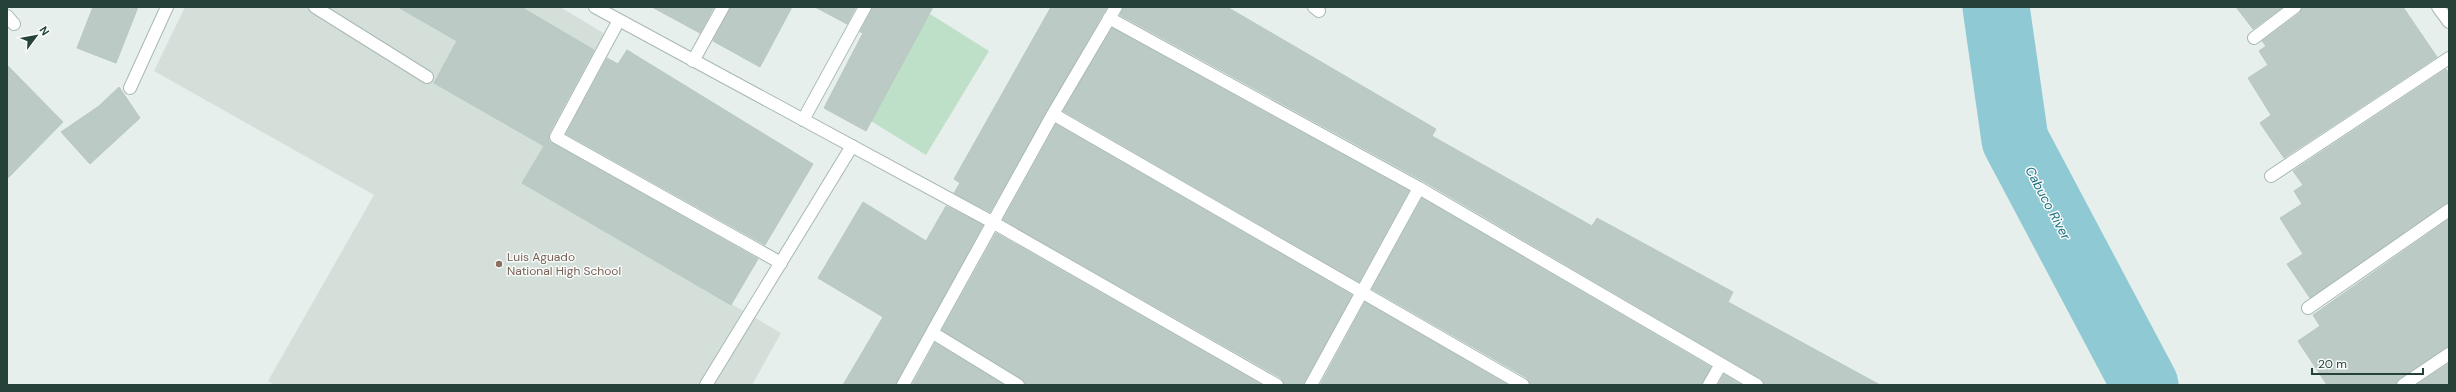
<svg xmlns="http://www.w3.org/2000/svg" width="2456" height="392" font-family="'DM Sans',sans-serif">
	<rect width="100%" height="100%" fill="#e6efeb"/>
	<path fill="#d4dfda" d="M 185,7 L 560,7 L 605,34 L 523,183 L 781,333 L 752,385 L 274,385 L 268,381 L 374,195 L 154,71 Z"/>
	<path fill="#bfe0c8" d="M 930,14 L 989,51 L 926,155 L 866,118 Z"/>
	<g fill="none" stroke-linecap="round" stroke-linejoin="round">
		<path stroke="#8ec9d4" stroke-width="67" d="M 1996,7 L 2015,140 L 2145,385"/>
	</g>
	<path fill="#bbcac4" stroke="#b8c9c2" d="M 93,7 L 138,7 L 116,63 L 77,48 Z
		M 398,7 L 521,7 L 594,50 L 549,133 L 549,141 L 758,259 L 731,305 L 522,183 L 544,146 L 434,83 L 457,41 Z
		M 652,7 L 714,7 L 700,33 Z
		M 730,7 L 792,7 L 760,67 L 713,41 Z
		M 815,7 L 856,7 L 847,24 Z
		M 872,7 L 933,7 L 866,131 L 824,108 L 863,33 L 860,32 Z
		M 1051,7 L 1107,7 L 990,212 L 954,193 L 960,183 L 954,179 Z
		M 1123,7 L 1227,7 L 1436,129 L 1432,136 L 1592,226 L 1597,218 L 1733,292 L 1728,302 L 1880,385 L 1764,385 L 1761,379 L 1423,181 L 1120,15 Z
		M 2236,7 L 2283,7 L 2253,29 Z
		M 2302,7 L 2403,7 L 2437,57 L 2284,158 L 2260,123 L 2271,115 L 2248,78 L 2268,65 L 2259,51 L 2266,46 L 2262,41 L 2300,13 Z
		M 1112,28 L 1409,191 L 1359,282 L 1063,111 Z
		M 627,50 L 813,164 L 765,245 L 566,134 L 607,58 L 618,64 Z
		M 7,65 L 63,122 L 7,179 Z
		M 2446,69 L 2449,74 L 2449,203 L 2310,298 L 2287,264 L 2303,254 L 2280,218 L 2302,204 L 2294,191 L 2303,185 L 2293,171 Z
		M 119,87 L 140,118 L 90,164 L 61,132 L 99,106 Z
		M 1056,124 L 1352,295 L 1304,385 L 1284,385 L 1281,378 L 1003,220 Z
		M 1422,198 L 1711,367 L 1702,385 L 1530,385 L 1527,378 L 1372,289 Z
		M 863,202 L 926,241 L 946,206 L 983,225 L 896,385 L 843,385 L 883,317 L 818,278 Z
		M 2449,219 L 2449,347 L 2399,379 L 2396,385 L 2327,385 L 2298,341 L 2320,326 L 2313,315 Z
		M 996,233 L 1262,385 L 1025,385 L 1022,379 L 942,330 Z
		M 1365,302 L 1508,385 L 1320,385 Z
		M 935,343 L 1004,385 L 912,385 Z
		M 2449,363 L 2449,385 L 2416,385 Z
		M 1724,374 L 1742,385 L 1718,385 Z"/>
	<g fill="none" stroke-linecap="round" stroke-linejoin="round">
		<defs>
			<path id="lane" d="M 315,7 L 427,77
				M 7,16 L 14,24
				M 706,385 L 852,146"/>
			<path id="street" d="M 595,7 L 994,223 L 1277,385
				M 1314,7 L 1319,11
				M 2438,7 L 2449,22
				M 1109,18 L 1419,188 L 1721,364
				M 619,20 L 556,137 L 781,263
				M 2254,38 L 2295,7
				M 693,61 L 723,7
				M 130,88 L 167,7
				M 1053,114 L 1523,385
				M 803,120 L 865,7
				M 2271,176 L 2449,58
				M 2308,308 L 2449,210
				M 933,333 L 1018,385
				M 903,385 L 1053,114 L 1116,7
				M 1311,385 L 1419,188
				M 1709,385 L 1721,364 L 1757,385
				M 2403,385 L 2449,354"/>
		</defs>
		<use href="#lane" stroke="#a8b8b2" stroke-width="14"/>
		<use href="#street" stroke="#a8b8b2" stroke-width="14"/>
		<use href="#lane" stroke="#fff" stroke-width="12"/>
		<use href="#street" stroke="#fff" stroke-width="12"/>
	</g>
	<circle fill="#8d6e63" stroke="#f7fbf9" stroke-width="1.5" cx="499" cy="264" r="4"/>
	<g text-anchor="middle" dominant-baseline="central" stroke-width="3" stroke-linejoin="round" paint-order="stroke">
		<g font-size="12" fill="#785e54" stroke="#f7fbf9" text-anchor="start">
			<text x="507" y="257">Luis Aguado<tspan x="507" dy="14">National High School</tspan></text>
		</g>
		<g font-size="13" font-style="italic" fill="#1c6f80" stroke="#f7fbf9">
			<text transform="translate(2048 203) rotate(62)">Cabuco River</text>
		</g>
	</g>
	<rect width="2456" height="392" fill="none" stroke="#24423a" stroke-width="16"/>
	<g transform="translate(36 36) rotate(58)" stroke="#f7fbf9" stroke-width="3" paint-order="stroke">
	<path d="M0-3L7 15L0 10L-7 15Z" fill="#24423a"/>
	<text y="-6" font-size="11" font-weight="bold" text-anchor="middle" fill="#24423a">N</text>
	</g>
	<path d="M2312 368v6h111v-6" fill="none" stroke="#24423a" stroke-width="2"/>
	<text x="2318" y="368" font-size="12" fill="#24423a" stroke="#f7fbf9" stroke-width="3" paint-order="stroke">20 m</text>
</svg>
